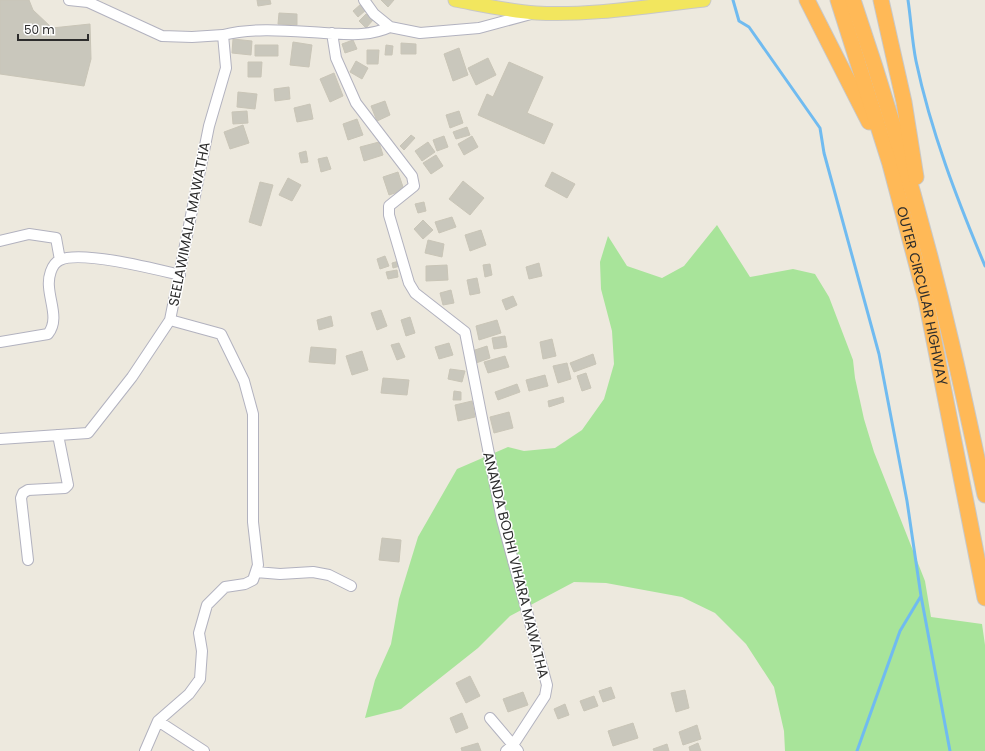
<svg xmlns="http://www.w3.org/2000/svg" width="985" height="751" font-family="Poppins,sans-serif">
	<rect width="100%" height="100%" fill="#ede9de"/>
	<path fill="#a8e49a" d="M 717,225 L 750,277 L 793,269 L 815,274 L 829,297 L 853,360 L 855,378 L 864,419 L 874,452 L 925,581 L 931,617 L 982,624 L 985,645 L 985,751 L 785,751 L 784,731 L 774,687 L 746,644 L 715,613 L 682,597 L 606,583 L 574,582 L 510,616 L 478,648 L 401,709 L 365,718 L 375,680 L 391,644 L 399,599 L 418,537 L 457,469 L 508,447 L 524,451 L 555,448 L 582,430 L 604,399 L 614,364 L 612,331 L 601,289 L 600,262 L 608,236 L 627,266 L 662,278 L 684,266 Z"/>
	<g fill="none" stroke-linecap="round" stroke-linejoin="round">
		<path stroke="#70bbf0" stroke-width="3" d="M 733,0 L 739,21 L 749,27 L 820,128 L 824,153 L 879,354 L 907,501 L 921,596 L 950,751
			M 908,0 C 911,20 912,41 916,61 C 931,132 957,199 985,266
			M 857,751 L 900,631 L 921,596"/>
	</g>
	<path fill="#c9c7bc" stroke="#c9c5b7" d="M 0,0 L 29,0 L 33,10 L 52,28 L 90,24 L 91,59 L 84,86 L 0,74 Z
		M 257,0 L 270,0 L 271,4 L 258,6 Z
		M 381,0 L 394,0 L 388,7 Z
		M 361,4 L 366,10 L 358,17 L 353,11 Z
		M 279,13 L 297,14 L 297,25 L 278,24 Z
		M 366,14 L 373,20 L 366,28 L 359,21 Z
		M 233,39 L 252,41 L 251,55 L 232,53 Z
		M 353,40 L 357,49 L 345,53 L 342,44 Z
		M 293,42 L 312,45 L 309,67 L 290,65 Z
		M 401,43 L 416,44 L 416,54 L 401,54 Z
		M 255,45 L 278,45 L 278,56 L 255,56 Z
		M 386,45 L 393,46 L 392,55 L 385,55 Z
		M 459,48 L 468,75 L 453,81 L 444,54 Z
		M 367,50 L 379,50 L 378,64 L 367,64 Z
		M 488,58 L 496,75 L 476,85 L 468,68 Z
		M 356,61 L 368,68 L 362,79 L 350,72 Z
		M 248,62 L 262,62 L 261,77 L 248,77 Z
		M 509,62 L 543,77 L 527,113 L 553,124 L 544,144 L 478,115 L 487,94 L 493,97 Z
		M 334,73 L 343,96 L 330,102 L 320,79 Z
		M 289,87 L 290,99 L 275,101 L 274,89 Z
		M 238,92 L 257,94 L 255,109 L 237,107 Z
		M 385,101 L 390,115 L 377,121 L 371,106 Z
		M 310,104 L 313,119 L 297,122 L 294,108 Z
		M 247,111 L 248,123 L 233,124 L 232,112 Z
		M 459,111 L 463,123 L 450,128 L 446,115 Z
		M 357,119 L 363,135 L 348,140 L 343,124 Z
		M 243,125 L 249,143 L 230,149 L 224,132 Z
		M 467,127 L 470,135 L 456,139 L 453,132 Z
		M 411,135 L 415,138 L 404,150 L 400,146 Z
		M 444,136 L 448,147 L 437,151 L 433,140 Z
		M 472,136 L 478,147 L 464,155 L 458,144 Z
		M 379,142 L 383,155 L 364,161 L 360,147 Z
		M 428,142 L 435,152 L 422,161 L 415,151 Z
		M 306,151 L 308,162 L 301,163 L 299,153 Z
		M 436,155 L 443,166 L 431,174 L 423,163 Z
		M 327,157 L 331,169 L 321,172 L 318,159 Z
		M 398,172 L 404,190 L 389,195 L 383,177 Z
		M 552,172 L 575,184 L 567,198 L 545,186 Z
		M 288,178 L 301,185 L 292,201 L 279,195 Z
		M 463,181 L 484,198 L 470,215 L 449,199 Z
		M 260,182 L 273,185 L 261,226 L 249,222 Z
		M 424,202 L 426,211 L 418,213 L 415,204 Z
		M 452,217 L 456,227 L 439,233 L 435,222 Z
		M 423,220 L 433,230 L 423,239 L 414,229 Z
		M 481,230 L 486,245 L 470,251 L 465,235 Z
		M 428,240 L 444,244 L 442,257 L 425,253 Z
		M 385,256 L 389,266 L 380,269 L 377,259 Z
		M 399,261 L 400,266 L 393,268 L 392,263 Z
		M 539,263 L 542,276 L 529,279 L 526,267 Z
		M 490,264 L 492,275 L 485,277 L 483,265 Z
		M 447,265 L 448,280 L 426,281 L 426,266 Z
		M 397,270 L 398,277 L 388,279 L 386,272 Z
		M 477,278 L 480,293 L 470,295 L 467,280 Z
		M 451,290 L 454,303 L 443,305 L 440,293 Z
		M 513,296 L 517,305 L 506,310 L 502,300 Z
		M 381,310 L 387,326 L 377,330 L 371,313 Z
		M 331,316 L 333,326 L 319,330 L 317,320 Z
		M 410,317 L 415,333 L 406,336 L 401,320 Z
		M 497,320 L 501,333 L 479,340 L 476,326 Z
		M 505,336 L 507,347 L 494,349 L 492,338 Z
		M 552,339 L 556,356 L 543,359 L 540,342 Z
		M 399,343 L 405,357 L 397,360 L 391,345 Z
		M 449,343 L 453,355 L 439,359 L 435,347 Z
		M 487,346 L 490,358 L 476,363 L 472,351 Z
		M 311,347 L 336,349 L 335,364 L 309,362 Z
		M 362,351 L 368,370 L 352,375 L 346,356 Z
		M 593,354 L 596,364 L 574,372 L 570,363 Z
		M 505,356 L 509,367 L 488,373 L 484,362 Z
		M 567,363 L 571,379 L 558,383 L 553,366 Z
		M 450,369 L 465,371 L 462,382 L 448,379 Z
		M 586,373 L 591,388 L 582,391 L 577,376 Z
		M 545,375 L 548,386 L 529,391 L 526,380 Z
		M 383,378 L 409,380 L 407,395 L 381,393 Z
		M 517,384 L 520,392 L 498,400 L 495,392 Z
		M 454,391 L 461,392 L 461,400 L 453,400 Z
		M 563,397 L 564,402 L 549,407 L 548,401 Z
		M 472,401 L 475,417 L 458,421 L 455,405 Z
		M 509,412 L 513,428 L 494,433 L 490,417 Z
		M 382,538 L 401,540 L 399,562 L 379,560 Z
		M 470,676 L 480,696 L 466,703 L 456,683 Z
		M 611,687 L 615,698 L 603,702 L 599,691 Z
		M 685,690 L 689,708 L 676,712 L 671,693 Z
		M 523,692 L 528,705 L 508,712 L 503,699 Z
		M 594,696 L 598,706 L 584,711 L 580,701 Z
		M 565,704 L 569,715 L 558,719 L 554,709 Z
		M 462,713 L 468,728 L 456,733 L 450,718 Z
		M 633,723 L 638,738 L 613,746 L 608,731 Z
		M 697,725 L 701,739 L 683,745 L 679,732 Z
		M 478,743 L 481,751 L 462,751 L 461,748 Z
		M 698,743 L 701,751 L 690,751 L 689,747 Z
		M 667,744 L 669,751 L 654,751 L 653,749 Z"/>
	<g fill="none" stroke-linecap="round" stroke-linejoin="round">
		<defs>
			<path id="minor" d="M 69,0 L 88,2 L 162,36 L 192,37 L 223,35 L 226,68 L 209,126 L 170,320 L 221,334 L 244,381 L 253,414 L 253,522 L 258,565 L 253,580 L 245,584 L 225,587 L 207,605 L 199,633 L 202,651 L 200,679 L 189,694 L 158,721 L 145,751
				M 364,0 L 374,14 L 390,27 L 420,33 L 479,28 L 531,14
				M 332,33 L 336,58 L 356,103 L 412,176 L 414,186 L 389,206 L 389,215 L 409,283 L 415,293 L 465,332 L 502,520 L 547,685 L 545,696 L 513,745 L 490,718
				M 223,35 C 256,27 290,31 324,33 C 347,34 368,37 390,27
				M 0,241 L 29,234 L 56,238 L 60,260
				M 0,342 L 48,334 C 59,320 50,303 49,287 C 48,278 51,264 60,260 C 81,250 155,269 180,275
				M 0,439 L 88,433 L 132,377 L 170,320
				M 28,560 L 21,498 L 23,493 L 28,490 L 65,488 L 68,485 L 58,435
				M 256,572 L 280,574 L 313,572 L 329,575 L 351,586
				M 158,721 L 204,751
				M 506,751 L 513,745 L 518,751"/>
			<path id="major" d="M 455,0 C 482,5 509,11 536,13 C 592,16 649,6 704,0"/>
			<g id="highway">
				<path d="M 807,0 L 869,122"/>
				<path id="s1" d="M 838,0 L 890,164 L 926,300 L 985,598"/>
				<path d="M 853,0 C 891,112 924,226 951,341 C 963,392 974,444 985,495"/>
				<path d="M 881,0 L 904,102 L 916,177"/>
			</g>
		</defs>
		<use href="#minor" stroke="#b2b2bf" stroke-width="12"/>
		<use href="#major" stroke="#c8c8c8" stroke-width="15"/>
		<use href="#highway" stroke="#c8c8c8" stroke-width="17"/>
		<use href="#minor" stroke="#fff" stroke-width="10"/>
		<use href="#major" stroke="#f2e65e" stroke-width="13"/>
		<use href="#highway" stroke="#ffb957" stroke-width="15"/>
	</g>
	<g text-anchor="middle" dominant-baseline="central" stroke-width="3" stroke-linejoin="round" paint-order="stroke">
		<g font-size="14" fill="#2c2c2c" stroke="#fff">
			<text transform="translate(189 224) rotate(-79)">SEELAWIMALA MAWATHA</text>
			<text stroke="none"><textPath href="#s1" startOffset="308">OUTER CIRCULAR HIGHWAY</textPath></text>
			<text transform="translate(516 565) rotate(76)">ANANDA BODHI VIHARA MAWATHA</text>
		</g>
	</g>
	<path d="M18 34v6h70v-6" fill="none" stroke="#2c2c2c" stroke-width="2"/>
	<text x="24" y="34" font-size="12" fill="#2c2c2c" stroke="#ffffff" stroke-width="3" paint-order="stroke">50 m</text>
</svg>
